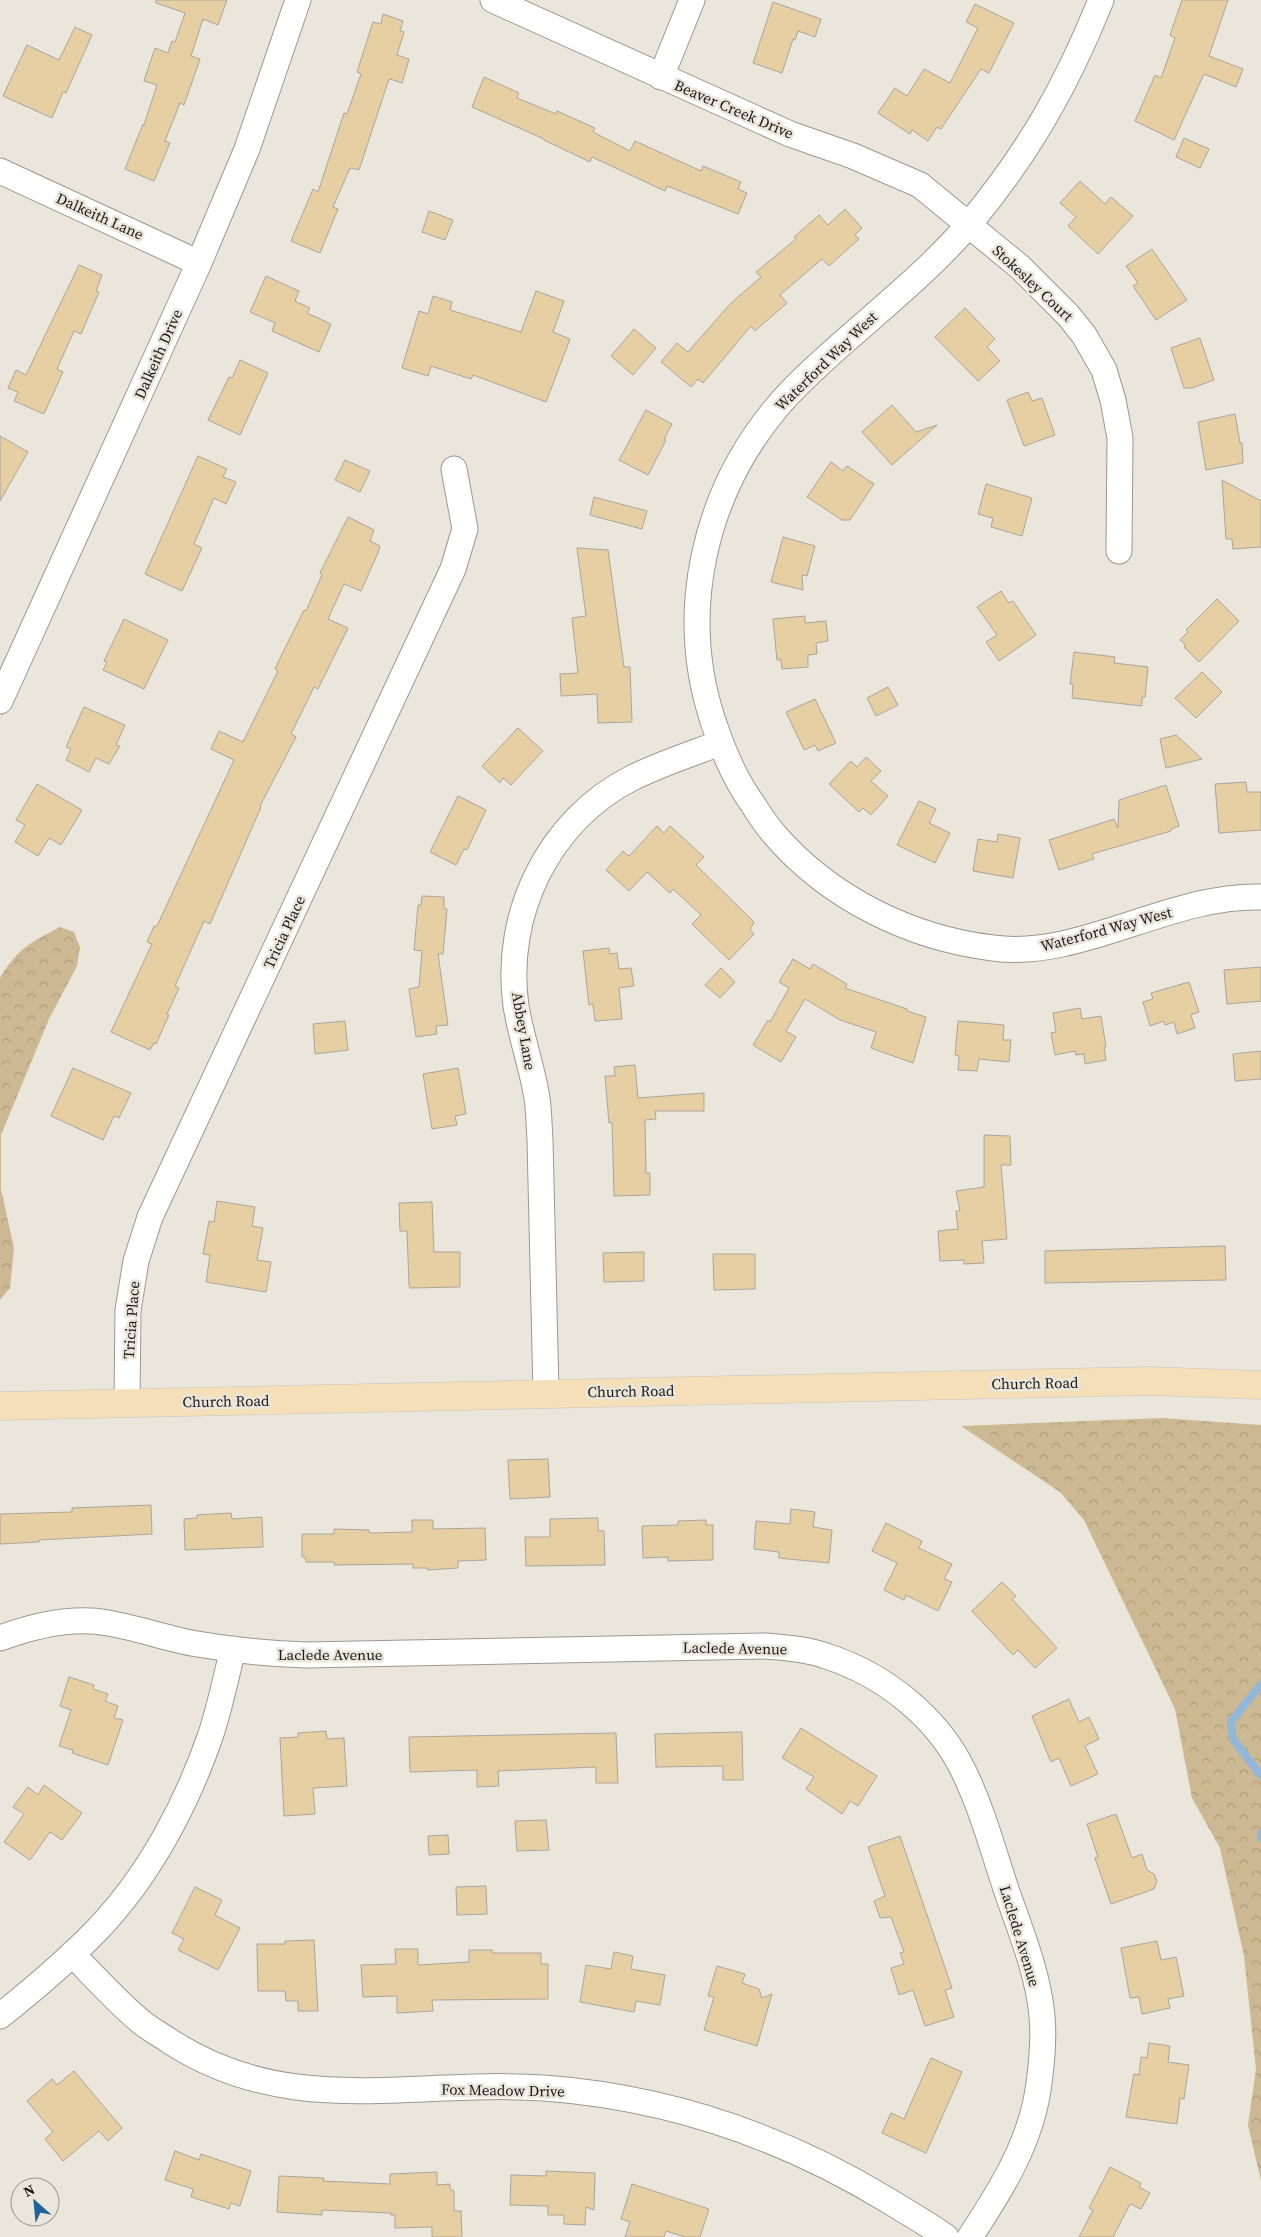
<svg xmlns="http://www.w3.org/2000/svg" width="1261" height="2237" font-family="'Source Serif 4',serif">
	<defs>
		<pattern id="forest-crowns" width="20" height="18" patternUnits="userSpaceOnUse" patternTransform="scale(1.25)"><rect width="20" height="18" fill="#ccb893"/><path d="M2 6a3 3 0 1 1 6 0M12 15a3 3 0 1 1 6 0" fill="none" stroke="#af9e7e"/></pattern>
	</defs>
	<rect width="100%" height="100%" fill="#ebe6dc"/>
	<path fill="url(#forest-crowns)" d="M 60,927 L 74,932 L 80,947 L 77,966 L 49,1019 L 1,1135 L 1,1189 L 14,1248 L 10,1288 L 0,1300 L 0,978 C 19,947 29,944 60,927 Z
		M 1162,1418 L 1261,1425 L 1261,2181 L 1248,2125 L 1256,2069 L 1244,1956 L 1220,1848 L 1192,1798 L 1175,1709 L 1084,1520 L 1060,1492 L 961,1426 Z"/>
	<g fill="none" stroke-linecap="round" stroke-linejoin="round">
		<path stroke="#93b7d8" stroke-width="8" d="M 1261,1684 L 1231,1722 L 1233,1739 L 1261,1776
			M 1261,1833 L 1261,1838"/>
	</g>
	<path fill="#e7cfa4" stroke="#aaa59c" d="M 156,0 L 227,0 L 218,25 L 203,19 L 191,56 L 200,59 L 184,105 L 180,103 L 165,141 L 170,143 L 154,181 L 125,169 L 143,124 L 144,125 L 157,85 L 144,81 L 155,48 L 168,53 L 172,41 L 175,42 L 185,13 L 156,3 Z
		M 1182,0 L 1228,0 L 1209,56 L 1243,69 L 1236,87 L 1204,74 L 1174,140 L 1135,121 L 1155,75 L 1161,78 L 1175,38 L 1170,35 Z
		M 773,2 L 821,19 L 815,37 L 798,31 L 795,40 L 793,39 L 782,73 L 753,63 Z
		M 975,4 L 1014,23 L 989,73 L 981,69 L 941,129 L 937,127 L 928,141 L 912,130 L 910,134 L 878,113 L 895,88 L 907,96 L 924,69 L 950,83 L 978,28 L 966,22 Z
		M 383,14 L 403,21 L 400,31 L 404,32 L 397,55 L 409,59 L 402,83 L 390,79 L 388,82 L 359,170 L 350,168 L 333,207 L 338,209 L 320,253 L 291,241 L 313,189 L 318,192 L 344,113 L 347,114 L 361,74 L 357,72 L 373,22 L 381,24 Z
		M 75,27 L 92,35 L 66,93 L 63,92 L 52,118 L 3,96 L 27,45 L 59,60 Z
		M 484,77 L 519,93 L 517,98 L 556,114 L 557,111 L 595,128 L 593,132 L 630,151 L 635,141 L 701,171 L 703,166 L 741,182 L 738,189 L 747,193 L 738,214 L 667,186 L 665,191 L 592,157 L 590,162 L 544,140 L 544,139 L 472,107 Z
		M 1184,138 L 1209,149 L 1200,168 L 1176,157 Z
		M 1080,181 L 1105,204 L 1111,197 L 1133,216 L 1098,254 L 1068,226 L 1076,217 L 1060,203 Z
		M 845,209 L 862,228 L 855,235 L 859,239 L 829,266 L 822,259 L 780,295 L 787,303 L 755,331 L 751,326 L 703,383 L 698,379 L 691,387 L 661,362 L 677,343 L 688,352 L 730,304 L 761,277 L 756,272 L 796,239 L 794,237 L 819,215 L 828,225 Z
		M 429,211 L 453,220 L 445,240 L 422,232 Z
		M 1152,249 L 1187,300 L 1156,320 L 1133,286 L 1138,283 L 1126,266 Z
		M 79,265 L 102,275 L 96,291 L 99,292 L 81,334 L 74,331 L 57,369 L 63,372 L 44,414 L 14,401 L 18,392 L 8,388 L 16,370 L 26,375 Z
		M 266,276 L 299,291 L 295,301 L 310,308 L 307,313 L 331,324 L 319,352 L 272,331 L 275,323 L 250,312 Z
		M 536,291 L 564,301 L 553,332 L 570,339 L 546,402 L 473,375 L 471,379 L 431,366 L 428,376 L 402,368 L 419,311 L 428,314 L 433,296 L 452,302 L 450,310 L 521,332 Z
		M 965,308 L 995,339 L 987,347 L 1000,361 L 978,381 L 935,337 Z
		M 634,329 L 656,348 L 633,375 L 611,356 Z
		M 1200,338 L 1214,380 L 1192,388 L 1184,388 L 1171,348 Z
		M 240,360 L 268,373 L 240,435 L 208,420 L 229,377 L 232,378 Z
		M 1028,392 L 1032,401 L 1042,398 L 1055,435 L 1024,446 L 1007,400 Z
		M 892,405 L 916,432 L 937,425 L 892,465 L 862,432 Z
		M 646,410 L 672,424 L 664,439 L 666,440 L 648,475 L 619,460 Z
		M 1235,414 L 1240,443 L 1242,443 L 1243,463 L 1206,470 L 1198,422 Z
		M 0,436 L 28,452 L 0,501 Z
		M 198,456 L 227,469 L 223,477 L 236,482 L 226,504 L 214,498 L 194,544 L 202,548 L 182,591 L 145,574 Z
		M 345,460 L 370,471 L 360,492 L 335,480 Z
		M 831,462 L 843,471 L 847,466 L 874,484 L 850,520 L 842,520 L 807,497 Z
		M 1222,480 L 1261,501 L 1261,547 L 1233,549 L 1232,539 L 1226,539 Z
		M 986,484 L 1032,498 L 1022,536 L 991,527 L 993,518 L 978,514 Z
		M 594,497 L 647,511 L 642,529 L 590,515 Z
		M 348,517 L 374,530 L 370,541 L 380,546 L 378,553 L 361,591 L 344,584 L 328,619 L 348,628 L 318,689 L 314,687 L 291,734 L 296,737 L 260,806 L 261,807 L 210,924 L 204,921 L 175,986 L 179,988 L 167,1014 L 169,1015 L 156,1044 L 154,1043 L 150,1050 L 111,1032 L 152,944 L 147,942 L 154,926 L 157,926 L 234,760 L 211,749 L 219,731 L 243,742 L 278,671 L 275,669 L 282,654 L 304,610 L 306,611 L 322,575 L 320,573 Z
		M 783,537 L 815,546 L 807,576 L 802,575 L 803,590 L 771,582 Z
		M 577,548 L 608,550 L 624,667 L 630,667 L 632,722 L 598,723 L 597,694 L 561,696 L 560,674 L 578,673 L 572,618 L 586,616 Z
		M 1001,591 L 1009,603 L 1013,601 L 1036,635 L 999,661 L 986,642 L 997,635 L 977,607 Z
		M 1217,599 L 1239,621 L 1199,662 L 1184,647 L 1186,645 L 1180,640 L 1188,632 L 1186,630 Z
		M 805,616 L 805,623 L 826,621 L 828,641 L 816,643 L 817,654 L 808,655 L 808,667 L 782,669 L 781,660 L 777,660 L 773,619 Z
		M 124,619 L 168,640 L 144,689 L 103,670 L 107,662 L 104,661 Z
		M 1074,652 L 1115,657 L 1114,663 L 1148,667 L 1145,697 L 1142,697 L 1142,706 L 1072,698 L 1073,684 L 1070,684 Z
		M 1202,672 L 1222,692 L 1196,718 L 1175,698 Z
		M 888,687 L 898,705 L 876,716 L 867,698 Z
		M 815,699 L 836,743 L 818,751 L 815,745 L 804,750 L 786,712 Z
		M 84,707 L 125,725 L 116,745 L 120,746 L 109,764 L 96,758 L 89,772 L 66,760 L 71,749 L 66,747 Z
		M 518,728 L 543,751 L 511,785 L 503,778 L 500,783 L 482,766 Z
		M 1176,735 L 1202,759 L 1166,768 L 1160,739 Z
		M 866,757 L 881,771 L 871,781 L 888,796 L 871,815 L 863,808 L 859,812 L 829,784 L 851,761 L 857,767 Z
		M 1246,782 L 1247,792 L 1261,792 L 1261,830 L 1219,833 L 1215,784 Z
		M 37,784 L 82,810 L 61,845 L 49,838 L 38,856 L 15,842 L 25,825 L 16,820 Z
		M 1166,785 L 1179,826 L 1171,829 L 1171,831 L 1092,854 L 1094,859 L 1059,870 L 1049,840 L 1114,819 L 1118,828 L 1119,800 Z
		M 458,796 L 486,810 L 467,850 L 464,849 L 456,865 L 430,852 Z
		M 919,801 L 936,809 L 929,823 L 950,833 L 935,863 L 897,845 Z
		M 657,826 L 664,833 L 670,826 L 704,857 L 696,865 L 754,922 L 750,930 L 754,934 L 729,960 L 692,924 L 701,915 L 673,889 L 670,893 L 647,872 L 629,891 L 606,870 L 623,851 L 629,856 Z
		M 998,834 L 1020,838 L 1013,878 L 973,871 L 978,839 L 997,842 Z
		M 422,896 L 444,897 L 444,908 L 447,909 L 443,954 L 438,954 L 448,1025 L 436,1026 L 437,1034 L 416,1037 L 409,989 L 419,987 L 422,951 L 414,950 L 418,905 L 421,905 Z
		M 609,948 L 610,954 L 617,953 L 619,969 L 631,968 L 634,986 L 619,988 L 622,1019 L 595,1021 L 593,1004 L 589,1005 L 583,951 Z
		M 793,959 L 810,969 L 813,964 L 847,984 L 845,988 L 907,1009 L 907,1011 L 926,1017 L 913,1063 L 871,1048 L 876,1032 L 840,1020 L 805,999 L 786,1031 L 796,1037 L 781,1062 L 753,1045 L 768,1020 L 770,1022 L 789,988 L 779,982 Z
		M 1261,967 L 1261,1001 L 1227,1004 L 1224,970 Z
		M 721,968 L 735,982 L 720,998 L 705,985 Z
		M 1189,982 L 1199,1012 L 1191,1015 L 1195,1028 L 1177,1034 L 1174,1022 L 1165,1025 L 1164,1021 L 1150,1026 L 1143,1002 L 1153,999 L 1151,993 Z
		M 1080,1008 L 1082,1019 L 1101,1016 L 1106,1047 L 1104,1047 L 1106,1060 L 1085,1064 L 1084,1054 L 1076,1055 L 1075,1051 L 1055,1055 L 1051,1033 L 1056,1032 L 1053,1013 Z
		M 345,1021 L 348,1050 L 315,1054 L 313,1024 Z
		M 958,1021 L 1004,1025 L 1003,1040 L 1011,1040 L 1009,1062 L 979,1059 L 977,1071 L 958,1070 L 959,1056 L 955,1055 Z
		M 1261,1051 L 1261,1079 L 1235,1081 L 1233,1054 Z
		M 635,1065 L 638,1098 L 704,1093 L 704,1111 L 655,1111 L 656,1119 L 645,1120 L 646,1173 L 650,1173 L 650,1195 L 614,1196 L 612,1122 L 609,1123 L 605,1076 L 615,1076 L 614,1067 Z
		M 73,1068 L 131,1093 L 119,1118 L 114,1116 L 103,1140 L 51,1116 Z
		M 458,1068 L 466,1114 L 455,1116 L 457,1125 L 432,1129 L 423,1074 Z
		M 984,1135 L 1010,1136 L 1011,1165 L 1001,1165 L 1007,1239 L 982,1241 L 984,1263 L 964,1264 L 964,1260 L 940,1261 L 938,1231 L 958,1229 L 956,1211 L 960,1211 L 956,1191 L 984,1187 Z
		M 217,1201 L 255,1207 L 252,1226 L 263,1228 L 257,1260 L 271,1262 L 266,1292 L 206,1282 L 210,1255 L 203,1254 L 209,1221 L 214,1222 Z
		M 432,1202 L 434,1252 L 460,1252 L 460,1287 L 410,1288 L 409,1285 L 407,1231 L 400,1231 L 399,1203 Z
		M 1225,1246 L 1226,1280 L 1045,1283 L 1045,1251 Z
		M 644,1252 L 644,1281 L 604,1282 L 603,1253 Z
		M 713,1254 L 755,1254 L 755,1289 L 714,1290 Z
		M 548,1459 L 550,1497 L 510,1499 L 508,1460 Z
		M 151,1505 L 152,1534 L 39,1540 L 39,1542 L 0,1544 L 0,1514 L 72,1512 L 72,1508 Z
		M 791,1509 L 815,1512 L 813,1527 L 832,1530 L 829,1563 L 779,1558 L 779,1552 L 754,1549 L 756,1521 L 790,1524 Z
		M 231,1513 L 232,1519 L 262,1517 L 263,1547 L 185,1550 L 184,1519 L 197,1518 L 197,1515 Z
		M 598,1518 L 598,1531 L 604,1531 L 605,1565 L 526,1566 L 525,1537 L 550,1537 L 550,1519 Z
		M 412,1520 L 433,1520 L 433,1529 L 485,1528 L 486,1560 L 458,1561 L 458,1568 L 427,1570 L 427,1568 L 413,1568 L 413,1564 L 334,1565 L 334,1562 L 306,1562 L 305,1557 L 302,1557 L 302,1534 L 334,1534 L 334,1529 L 369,1530 L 369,1533 L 412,1532 Z
		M 706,1520 L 706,1525 L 713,1525 L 713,1560 L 668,1561 L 668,1557 L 643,1558 L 642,1526 L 678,1525 L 678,1521 Z
		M 886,1523 L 922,1541 L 919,1548 L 952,1564 L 944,1579 L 952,1582 L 938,1611 L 906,1595 L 904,1600 L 884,1590 L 897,1563 L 872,1551 Z
		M 1002,1582 L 1016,1596 L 1012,1599 L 1057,1648 L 1035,1668 L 1018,1650 L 1013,1655 L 972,1611 Z
		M 69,1677 L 94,1685 L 93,1689 L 108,1694 L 105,1701 L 118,1706 L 114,1718 L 123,1720 L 108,1765 L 72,1753 L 73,1750 L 59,1746 L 71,1710 L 60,1706 Z
		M 1069,1699 L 1079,1722 L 1089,1717 L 1099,1739 L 1085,1746 L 1098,1774 L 1071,1786 L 1059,1758 L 1051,1762 L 1032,1716 Z
		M 801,1728 L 877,1776 L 858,1806 L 850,1801 L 842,1814 L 806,1789 L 814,1777 L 782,1758 Z
		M 326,1731 L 327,1739 L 344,1738 L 347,1786 L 313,1788 L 315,1814 L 284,1816 L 280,1738 L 298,1737 L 298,1733 Z
		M 742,1732 L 743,1780 L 723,1780 L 723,1766 L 656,1767 L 655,1734 Z
		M 616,1733 L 618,1783 L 596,1783 L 596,1767 L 498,1771 L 499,1786 L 477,1787 L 477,1770 L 410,1772 L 409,1737 Z
		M 44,1785 L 82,1813 L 62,1840 L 50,1832 L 30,1860 L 4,1842 L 24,1814 L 13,1807 L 28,1787 L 38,1795 Z
		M 1116,1814 L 1132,1858 L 1142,1854 L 1147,1870 L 1154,1874 L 1157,1881 L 1154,1889 L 1111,1904 L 1095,1858 L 1098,1857 L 1087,1824 Z
		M 546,1820 L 549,1850 L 517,1851 L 515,1821 Z
		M 448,1835 L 449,1854 L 429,1855 L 428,1836 Z
		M 900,1836 L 952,1988 L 945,1990 L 954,2017 L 925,2026 L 913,1990 L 899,1995 L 891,1968 L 904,1964 L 900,1953 L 904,1952 L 891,1917 L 880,1918 L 874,1901 L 885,1896 L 868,1847 Z
		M 486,1886 L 487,1914 L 457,1915 L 456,1887 Z
		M 195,1887 L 222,1900 L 215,1915 L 240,1928 L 218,1970 L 178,1950 L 184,1939 L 172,1933 Z
		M 314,1940 L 318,2011 L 298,2011 L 298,2001 L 286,2001 L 285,1991 L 258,1991 L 257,1944 L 285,1944 L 285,1941 Z
		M 1157,1941 L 1161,1960 L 1176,1957 L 1184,1996 L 1168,1999 L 1170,2008 L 1142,2014 L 1139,1997 L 1130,1998 L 1121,1948 Z
		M 395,1949 L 418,1949 L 418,1965 L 469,1962 L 469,1950 L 492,1950 L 492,1953 L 541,1953 L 541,1964 L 548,1964 L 548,1999 L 432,2000 L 433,2011 L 397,2013 L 397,1996 L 363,1997 L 361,1965 L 396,1964 Z
		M 614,1952 L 633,1956 L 631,1969 L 665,1975 L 660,2005 L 636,2001 L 634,2012 L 580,2002 L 586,1965 L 611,1969 Z
		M 717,1966 L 745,1974 L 742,1983 L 759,1989 L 762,1998 L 772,1994 L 757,2046 L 704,2030 L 714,1997 L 708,1996 Z
		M 1149,2043 L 1170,2046 L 1168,2062 L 1189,2065 L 1184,2099 L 1180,2098 L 1177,2124 L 1126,2117 L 1134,2074 L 1139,2075 L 1141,2057 L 1147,2058 Z
		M 931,2058 L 962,2072 L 926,2153 L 882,2133 L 891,2113 L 904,2119 Z
		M 74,2071 L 122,2128 L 108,2141 L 99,2131 L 63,2161 L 45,2139 L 53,2132 L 27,2101 L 52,2079 L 57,2085 Z
		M 175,2151 L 199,2160 L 201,2154 L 251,2171 L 240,2206 L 231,2203 L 229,2209 L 191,2197 L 193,2189 L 165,2180 Z
		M 1110,2167 L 1141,2183 L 1139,2187 L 1150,2193 L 1141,2209 L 1130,2204 L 1113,2237 L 1079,2237 L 1093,2210 L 1089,2208 Z
		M 546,2171 L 595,2173 L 594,2210 L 586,2207 L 585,2225 L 564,2224 L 564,2215 L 548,2215 L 548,2206 L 510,2205 L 511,2175 L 546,2176 Z
		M 437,2172 L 437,2185 L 450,2184 L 450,2189 L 454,2191 L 454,2211 L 461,2211 L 462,2237 L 432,2237 L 432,2227 L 395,2228 L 395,2215 L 391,2215 L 391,2213 L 322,2210 L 322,2215 L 277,2212 L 279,2176 L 324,2178 L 323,2181 L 390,2184 L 390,2174 Z
		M 632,2184 L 709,2209 L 700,2237 L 685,2237 L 666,2231 L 664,2237 L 625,2237 L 630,2222 L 621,2219 Z"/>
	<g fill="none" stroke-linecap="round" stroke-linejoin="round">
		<defs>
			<path id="minor" d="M 493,0 L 790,134 L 853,156 L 920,185 L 1020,267 L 1068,315 L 1084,335 L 1104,370 L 1113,400 L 1120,438 L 1119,551
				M 1101,0 C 1067,85 1029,152 970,223 C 931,269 882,308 837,348 C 816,367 795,385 777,407 C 704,494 677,612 713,721 C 723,751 734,778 752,803 C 759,814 766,825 774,834 C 829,898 910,938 993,948 C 1080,960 1171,894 1261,897
				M 661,77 L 692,0
				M 0,171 L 199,263
				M 0,701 L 199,263 L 247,149 L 298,0
				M 546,1393 L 540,1140 C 539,1126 539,1112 537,1098 C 532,1067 521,1037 516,1006 C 503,914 549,820 632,778 C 660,764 691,754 720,743
				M 127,1403 L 128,1310 L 136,1261 L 150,1217 L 453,569 L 465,529 L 454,469
				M 0,1638 C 33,1626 72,1616 108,1623 C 138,1628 167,1639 197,1644 C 233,1650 269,1654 306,1655 L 767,1646 C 786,1648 807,1649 826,1656 C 883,1674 938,1717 964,1772 C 982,1809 993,1850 1006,1889 C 1020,1930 1038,1972 1042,2016 C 1044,2038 1042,2061 1039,2083 C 1032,2141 1001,2190 970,2237
				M 72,1954 C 94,1976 116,2001 140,2021 C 148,2028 159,2034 168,2040 C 289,2120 410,2079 544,2088 C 667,2097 784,2137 889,2201 C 908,2213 928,2224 946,2237
				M 0,2016 C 34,1989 67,1961 97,1930 C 149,1876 187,1804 211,1734 C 220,1707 226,1677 233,1649"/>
			<path id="major" d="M 0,1406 L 1148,1381 L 1261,1385"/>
		</defs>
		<use href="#minor" stroke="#9d988f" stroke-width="27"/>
		<use href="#major" stroke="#c4c3c2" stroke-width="29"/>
		<use href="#minor" stroke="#fff" stroke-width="25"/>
		<use href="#major" stroke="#f4dfb8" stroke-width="28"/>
	</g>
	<g text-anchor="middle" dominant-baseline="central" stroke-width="5" stroke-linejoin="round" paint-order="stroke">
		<g font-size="15" fill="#1b1a16" stroke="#ebe6dc">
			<text transform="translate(734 109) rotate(23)">Beaver Creek Drive</text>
			<text transform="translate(100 216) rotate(24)">Dalkeith Lane</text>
			<text transform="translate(1033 283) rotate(43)">Stokesley Court</text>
			<text transform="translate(158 354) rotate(-66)">Dalkeith Drive</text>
			<text transform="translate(826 361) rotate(-44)">Waterford Way West</text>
			<text transform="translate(1106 929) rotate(-15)">Waterford Way West</text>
			<text transform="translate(284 932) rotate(-65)">Tricia Place</text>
			<text transform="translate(524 1031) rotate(80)">Abbey Lane</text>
			<text transform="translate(131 1320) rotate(-86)">Tricia Place</text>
			<text transform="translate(1035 1383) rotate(-1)">Church Road</text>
			<text transform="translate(631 1391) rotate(-1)">Church Road</text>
			<text transform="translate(226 1401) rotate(-1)">Church Road</text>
			<text transform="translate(735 1648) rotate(1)">Laclede Avenue</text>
			<text x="330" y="1654">Laclede Avenue</text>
			<text transform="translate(1020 1936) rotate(73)">Laclede Avenue</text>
			<text transform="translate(503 2090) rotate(1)">Fox Meadow Drive</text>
		</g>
	</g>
	<g transform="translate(35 2202) rotate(333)"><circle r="24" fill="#ebe6dc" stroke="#98948d"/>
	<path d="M0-4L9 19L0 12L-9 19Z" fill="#22649a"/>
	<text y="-8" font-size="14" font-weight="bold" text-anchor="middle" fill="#1b1a16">N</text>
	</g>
</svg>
